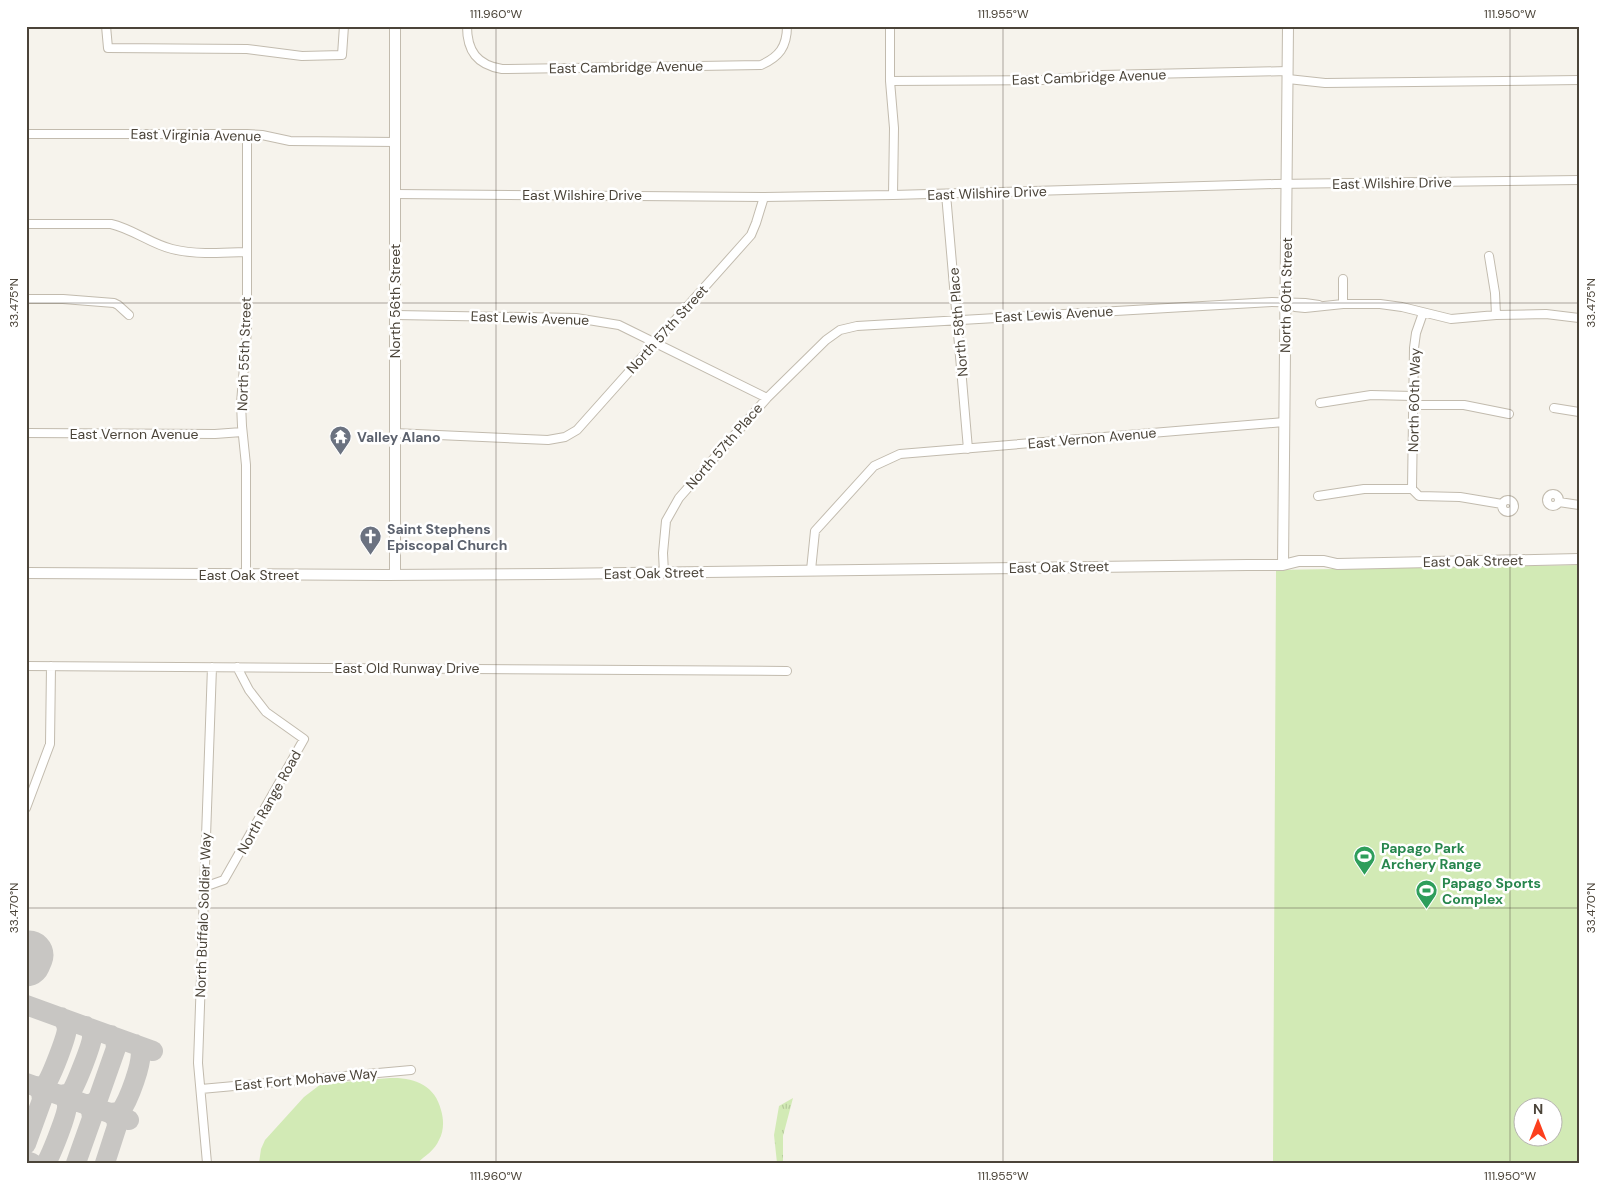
<svg xmlns="http://www.w3.org/2000/svg" width="1605" height="1189" font-family="'DM Sans',sans-serif">
	<defs>
		<pattern id="grass-tufts" width="24" height="20" patternUnits="userSpaceOnUse" patternTransform="scale(1.25)"><rect width="24" height="20" fill="#d2eab5"/><path d="M3 7l-1-3M5 7V3M7 7l1-3M15 17l-1-3M17 17v-4M19 17l1-3" fill="none" stroke="#b6ca9c"/></pattern>
	</defs>
	<rect width="100%" height="100%" fill="#f6f3ec"/>
	<path fill="url(#grass-tufts)" d="M 793,1098 L 783,1136 L 783,1163 L 777,1163 L 774,1135 L 779,1106 Z"/>
	<path fill="#d2eab5" fill-rule="evenodd" d="M 1579,565 L 1579,1163 L 1273,1163 L 1276,570 ZM 1522,1106 L 1552,1106 L 1552,1136 L 1522,1136 Z
		M 390,1078 C 414,1077 435,1085 441,1110 C 444,1120 444,1131 439,1140 C 435,1150 425,1156 417,1163 L 259,1163 L 261,1149 L 265,1140 L 304,1097 L 321,1084 Z"/>
	<g fill="none" stroke-linecap="round" stroke-linejoin="round">
		<path stroke="#c8c6c3" stroke-width="20" d="M 26,1005 L 153,1051
			M 26,1083 L 129,1120
			M 36,1086 L 40,1087 L 45,1085 C 51,1078 67,1036 67,1028 C 66,1023 64,1020 61,1017
			M 61,1095 L 70,1093 C 75,1088 92,1044 92,1037 C 92,1032 90,1030 86,1026
			M 86,1104 L 92,1104 L 98,1099 L 116,1048 L 115,1039 L 111,1035
			M 110,1113 L 120,1112 C 128,1102 144,1061 140,1048 L 135,1044
			M 26,1144 L 42,1100 L 41,1092 L 36,1086
			M 26,1161 L 32,1163
			M 46,1163 C 51,1155 68,1113 67,1105 C 67,1100 64,1098 61,1095
			M 76,1163 L 92,1118 L 91,1110 L 86,1104
			M 105,1163 L 117,1126 L 116,1118 L 110,1113"/>
		<path stroke="#c8c6c3" stroke-width="49" d="M 26,962 L 29,955"/>
		<defs>
			<path id="minor" d="M 106,26 L 108,48 L 247,49 L 302,56 L 342,55 L 344,26
				M 467,26 C 467,51 477,65 502,69 L 761,65 C 779,57 787,47 787,26
				M 890,26 L 890,81 L 894,128 L 893,195
				M 1288,79 L 1325,83 L 1579,80
				M 890,81 L 1042,80 L 1102,75 L 1288,71
				M 26,134 L 247,134 L 262,135 L 290,141 L 396,142
				M 395,194 L 764,197 L 893,195 L 1275,184 L 1579,180
				M 946,194 L 968,449
				M 26,224 L 111,224 C 133,229 151,244 172,249 C 196,255 222,253 246,252
				M 1489,256 L 1495,293 L 1496,315
				M 1343,279 L 1343,304
				M 26,299 L 63,299 L 114,303 L 118,305 L 129,315
				M 1289,304 L 1295,307 L 1305,308 L 1343,304 L 1380,304 L 1402,307 L 1451,319 L 1496,315 L 1546,314 L 1579,318
				M 396,315 L 576,318 L 619,325 L 767,398
				M 1320,403 L 1371,395 L 1413,396
				M 1414,405 L 1464,405 L 1509,414
				M 1554,408 L 1579,412
				M 26,433 L 215,434 L 242,432
				M 394,433 L 548,440 L 565,437 L 577,430 L 751,235 L 756,223 L 764,197
				M 1412,489 L 1414,348 L 1416,333 L 1423,313
				M1547 500a6 6 0 1 1 12 0a6 6 0 1 1-12 0Z
				M 1318,496 L 1364,489 L 1412,489 L 1419,496 L 1460,497 L 1502,504
				M1502 506a6 6 0 1 1 12 0a6 6 0 1 1-12 0Z
				M 1559,502 L 1579,505
				M 811,570 L 815,531 L 874,466 L 900,454 L 1284,422
				M 664,573 L 663,553 L 666,521 L 679,498 L 767,398 L 826,340 L 840,330 L 857,326 L 1272,302 L 1305,303 L 1319,305
				M 246,575 L 246,465 L 242,426 L 241,403 L 247,330 L 247,134
				M 26,666 L 787,671
				M 26,808 L 50,744 L 51,666
				M 204,887 L 224,880 L 304,739 L 266,712 L 249,690 L 237,667
				M 201,1089 L 411,1070
				M 207,1163 L 198,1063 L 212,667"/>
			<path id="tertiary" d="M 1283,565 L 1288,26
				M 26,573 L 386,575 L 550,574 L 1247,565 L 1283,565 L 1299,561 L 1324,561 L 1337,564 L 1579,559
				M 395,575 L 395,26"/>
		</defs>
		<use href="#minor" stroke="#c2bbae" stroke-width="10"/>
		<use href="#tertiary" stroke="#c2bbae" stroke-width="12"/>
		<use href="#minor" stroke="#fff" stroke-width="8"/>
		<use href="#tertiary" stroke="#fff" stroke-width="10"/>
	</g>
	<path fill="none" stroke="#4b4439" stroke-width="1" stroke-opacity="0.45" d="M 496,26 L 496,1163M 1003,26 L 1003,1163M 1510,26 L 1510,1163M 26,303 L 1579,303M 26,908 L 1579,908"/>
	<defs>
		<symbol id="temple-pin" viewBox="-11 -11 22 30"><path d="M0 17L-7.5 6A9.5 9.5 0 1 1 7.5 6Z" fill="#6b7280" stroke="#fff"/><path d="M0-6L5-2H3V0L6.5 2.5H4V6H1.5V3h-3V6H-4V2.5H-6.5L-3 0V-2H-5Z" fill="#fff"/></symbol>
		<symbol id="church-pin" viewBox="-11 -11 22 30"><path d="M0 17L-7.5 6A9.5 9.5 0 1 1 7.5 6Z" fill="#6b7280" stroke="#fff"/><path d="M-1.2-6h2.4v3.5h3.3v2.4h-3.3V6h-2.4V-.1h-3.3v-2.4h3.3Z" fill="#fff"/></symbol>
		<symbol id="stadium-pin" viewBox="-11 -11 22 30"><path d="M0 17L-7.5 6A9.5 9.5 0 1 1 7.5 6Z" fill="#2e9e5b" stroke="#fff"/><path d="M0-5a6.5 5 0 1 0 0 10a6.5 5 0 1 0 0-10ZM-3.5-1.8h7v3.6h-7Z" fill="#fff"/></symbol>
	</defs>
	<g fill-rule="evenodd">
		<use href="#temple-pin" x="328" y="424" width="25" height="34"/>
		<use href="#church-pin" x="358" y="524" width="25" height="34"/>
		<use href="#stadium-pin" x="1352" y="844" width="25" height="34"/>
		<use href="#stadium-pin" x="1414" y="878" width="25" height="34"/>
	</g>
	<g text-anchor="middle" dominant-baseline="central" stroke-width="5" stroke-linejoin="round" paint-order="stroke">
		<g font-size="14" fill="#4b4439" stroke="#fff">
			<text transform="translate(626 67) rotate(-1)">East Cambridge Avenue</text>
			<text transform="translate(1089 77) rotate(-2)">East Cambridge Avenue</text>
			<text transform="translate(196 135) rotate(1)">East Virginia Avenue</text>
			<text transform="translate(1392 183) rotate(-1)">East Wilshire Drive</text>
			<text transform="translate(987 193) rotate(-2)">East Wilshire Drive</text>
			<text x="582" y="195">East Wilshire Drive</text>
			<text transform="translate(1286 295) rotate(-89)">North 60th Street</text>
			<text transform="translate(395 301) rotate(-90)">North 56th Street</text>
			<text transform="translate(1054 314) rotate(-3)">East Lewis Avenue</text>
			<text transform="translate(530 318) rotate(2)">East Lewis Avenue</text>
			<text transform="translate(958 322) rotate(-95)">North 58th Place</text>
			<text transform="translate(667 329) rotate(-48)">North 57th Street</text>
			<text transform="translate(244 354) rotate(-88)">North 55th Street</text>
			<text transform="translate(1414 400) rotate(-89)">North 60th Way</text>
			<text x="134" y="434">East Vernon Avenue</text>
			<text transform="translate(1092 438) rotate(-5)">East Vernon Avenue</text>
			<text transform="translate(724 446) rotate(-49)">North 57th Place</text>
			<text transform="translate(1473 561) rotate(-1)">East Oak Street</text>
			<text transform="translate(1059 567) rotate(-1)">East Oak Street</text>
			<text transform="translate(654 573) rotate(-1)">East Oak Street</text>
			<text x="249" y="575">East Oak Street</text>
			<text x="407" y="668">East Old Runway Drive</text>
			<text transform="translate(269 802) rotate(-61)">North Range Road</text>
			<text transform="translate(203 915) rotate(-88)">North Buffalo Soldier Way</text>
			<text transform="translate(306 1079) rotate(-5)">East Fort Mohave Way</text>
		</g>
		<g font-size="14" font-weight="bold" fill="#5b616d" stroke="#fff" text-anchor="start">
			<text x="357" y="437">Valley Alano</text>
			<text x="387" y="529">Saint Stephens<tspan x="387" dy="16">Episcopal Church</tspan></text>
		</g>
		<g font-size="14" font-weight="bold" fill="#27864d" stroke="#fff" text-anchor="start">
			<text x="1381" y="848">Papago Park<tspan x="1381" dy="16">Archery Range</tspan></text>
			<text x="1442" y="883">Papago Sports<tspan x="1442" dy="16">Complex</tspan></text>
		</g>
	</g>
	<rect width="1605" height="1189" fill="none" stroke="#ffffff" stroke-width="55"/>
	<g transform="translate(1538 1122)"><circle r="24" fill="#ffffff" stroke="#b7b4b0"/>
	<path d="M0-4L9 19L0 12L-9 19Z" fill="#fc3f1d"/>
	<text y="-8" font-size="14" font-weight="bold" text-anchor="middle" fill="#4b4439">N</text>
	</g>
	<rect x="28" y="28" width="1550" height="1134" fill="none" stroke="#4b4439" stroke-width="2"/>
	<g font-size="12" text-anchor="middle" fill="#4b4439">
		<text x="496" y="18">111.960°W</text>
		<text x="1003" y="18">111.955°W</text>
		<text x="1510" y="18">111.950°W</text>
		<text transform="translate(14 303) rotate(-90)" y="4">33.475°N</text>
		<text transform="translate(1591 303) rotate(-90)" y="4">33.475°N</text>
		<text transform="translate(14 908) rotate(-90)" y="4">33.470°N</text>
		<text transform="translate(1591 908) rotate(-90)" y="4">33.470°N</text>
		<text x="496" y="1180">111.960°W</text>
		<text x="1003" y="1180">111.955°W</text>
		<text x="1510" y="1180">111.950°W</text>
	</g>
</svg>
